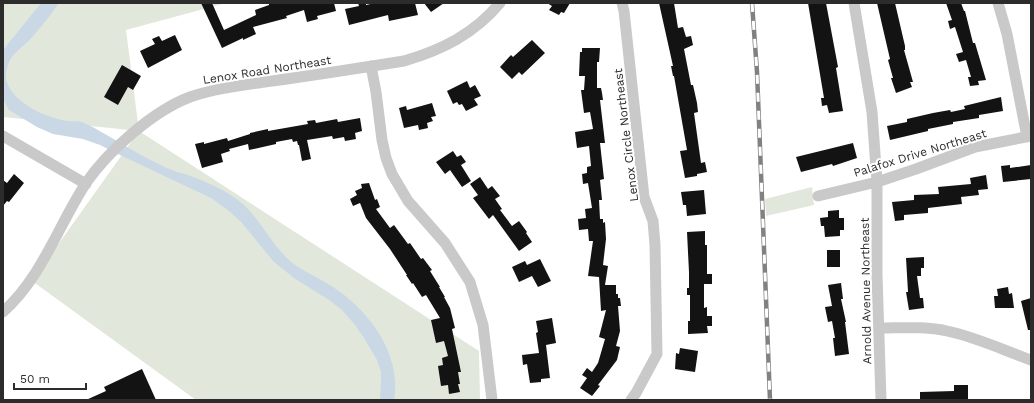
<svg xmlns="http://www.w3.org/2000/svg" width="1034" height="403" font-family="'Work Sans',sans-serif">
	<rect width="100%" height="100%" fill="#fff"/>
	<path fill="#e1e8db" d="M 3,3 L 226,3 L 126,30 L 139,131 L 479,351 L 480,400 L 196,400 L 32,281 L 139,131 L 3,117 Z
		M 812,187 L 814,205 L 766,216 L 765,199 Z"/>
	<path fill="#cad8e6" d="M 41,3 L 59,3 C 51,14 43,25 34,35 C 27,44 15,51 10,60 C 7,66 5,73 6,79 C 12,102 41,115 62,120 C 69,122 78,120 84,123 C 96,128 106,135 117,141 C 133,151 150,160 167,168 C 174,171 181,173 188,175 C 207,182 229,191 244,205 C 263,223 274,249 295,265 C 307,273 321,279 333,287 C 370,311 402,355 394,400 L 380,400 L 381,380 L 381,372 L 377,360 L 364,338 L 355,325 L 342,310 L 329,300 L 294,278 L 273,261 L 242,223 L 229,211 L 211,198 L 122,156 L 100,145 L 83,139 L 53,134 L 37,127 L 9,110 L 3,99 L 3,50 Z"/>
	<path fill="#131313" d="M 201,3 L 212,3 L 224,30 L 256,15 L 255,10 L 269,5 L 269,3 L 334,3 L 336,11 L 317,16 L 318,19 L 307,22 L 304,10 L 286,16 L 287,18 L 253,27 L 256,34 L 243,40 L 243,38 L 222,48 Z
		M 358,3 L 366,3 L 366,5 L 375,3 L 415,3 L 418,15 L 389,21 L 388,15 L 349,25 L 345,9 L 359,6 Z
		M 424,3 L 444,3 L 431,12 Z
		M 547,3 L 570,3 L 564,13 L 561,12 L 559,15 L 549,10 L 552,6 Z
		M 659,3 L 674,3 L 678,28 L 683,27 L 686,37 L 691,36 L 693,45 L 684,49 L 691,85 L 693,85 L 697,103 L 698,112 L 694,113 L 701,163 L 705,162 L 707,172 L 697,174 L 697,176 L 685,178 L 680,151 L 687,150 L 674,76 L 673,76 L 671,66 L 673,66 Z
		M 808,3 L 826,3 L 838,67 L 836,68 L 843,111 L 829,113 L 827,105 L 822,106 L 821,98 L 824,98 Z
		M 877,3 L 895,3 L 905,46 L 905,50 L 904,50 L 913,82 L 910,82 L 912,87 L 896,93 L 891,78 L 893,78 L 888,60 L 890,59 Z
		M 946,3 L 961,3 L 964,11 L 965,11 L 973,43 L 975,43 L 986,80 L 978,81 L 979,85 L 970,86 L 968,77 L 971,77 L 966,60 L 959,62 L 956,54 L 963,52 L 955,27 L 950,29 L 948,21 L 952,20 Z
		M 175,35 L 182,50 L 148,68 L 140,51 L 155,44 L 152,39 L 159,36 L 162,41 Z
		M 532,40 L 545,53 L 522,75 L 519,72 L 512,79 L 500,67 L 511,55 L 513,57 Z
		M 582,48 L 600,48 L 599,62 L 597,62 L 597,88 L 601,88 L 602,93 L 603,100 L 600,100 L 605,143 L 600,143 L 604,179 L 600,180 L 602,200 L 599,200 L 600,219 L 603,219 L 603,223 L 605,222 L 606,239 L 603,265 L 608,266 L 605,285 L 616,285 L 616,294 L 618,294 L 618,298 L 620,298 L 621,306 L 618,306 L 620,331 L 616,346 L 620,347 L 617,360 L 598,385 L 600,386 L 592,396 L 580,388 L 587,378 L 582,375 L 587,368 L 592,372 L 598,363 L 605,339 L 599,337 L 606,310 L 601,311 L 599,277 L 588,276 L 593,241 L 589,241 L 588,229 L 579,230 L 578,219 L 586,218 L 585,209 L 592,208 L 588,183 L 583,184 L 582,174 L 587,173 L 587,167 L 591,166 L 589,146 L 577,148 L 575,132 L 593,129 L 590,112 L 584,113 L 581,90 L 584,90 L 585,76 L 579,76 L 580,52 L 582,52 Z
		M 122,65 L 141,76 L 133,90 L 128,87 L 118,105 L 104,97 Z
		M 467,81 L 470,88 L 475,85 L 481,96 L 474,99 L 478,105 L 466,111 L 462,104 L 459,105 L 457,102 L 453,104 L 447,91 Z
		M 1001,97 L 1003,111 L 979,115 L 979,118 L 953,122 L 953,124 L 928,129 L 928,131 L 890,140 L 887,126 L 907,122 L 907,119 L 933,113 L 950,110 L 951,112 L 965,109 L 964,106 Z
		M 432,103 L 436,116 L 431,117 L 433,121 L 427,123 L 428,128 L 419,130 L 418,125 L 404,128 L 399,108 L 406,106 L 407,110 Z
		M 360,118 L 362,131 L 355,133 L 356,139 L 345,141 L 344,137 L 333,139 L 332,136 L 307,140 L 311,159 L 302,161 L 299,145 L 298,145 L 297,141 L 293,142 L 292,139 L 276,142 L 276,144 L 249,150 L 248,144 L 229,149 L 230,151 L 221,154 L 223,162 L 202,168 L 195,144 L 204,142 L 204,144 L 227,138 L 228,141 L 250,134 L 250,133 L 268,129 L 268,131 L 308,124 L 307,121 L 315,120 L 316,123 L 337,119 L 338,122 Z
		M 853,143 L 857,158 L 833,166 L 832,164 L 801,172 L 796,157 Z
		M 453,151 L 457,157 L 461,155 L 466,162 L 461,165 L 471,181 L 462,187 L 450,170 L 445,174 L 436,162 Z
		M 1010,165 L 1010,168 L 1031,165 L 1031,179 L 1003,182 L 1001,166 Z
		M 14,174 L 24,183 L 9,202 L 7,201 L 3,206 L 3,180 L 7,183 Z
		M 986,175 L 988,189 L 978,190 L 979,195 L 961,197 L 962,204 L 928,208 L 928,213 L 904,215 L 904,220 L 895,221 L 892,202 L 914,200 L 914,195 L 939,194 L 938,187 L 971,184 L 970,178 Z
		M 480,177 L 488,189 L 492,186 L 500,196 L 495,199 L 502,209 L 500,210 L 512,226 L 519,221 L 527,232 L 526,233 L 532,242 L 519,251 L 493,215 L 489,219 L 473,198 L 478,195 L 470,184 Z
		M 369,183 L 375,200 L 377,199 L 380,207 L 376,209 L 390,228 L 394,225 L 408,244 L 410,243 L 421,259 L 423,258 L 432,270 L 430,271 L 440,287 L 439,287 L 445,297 L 444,297 L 450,308 L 455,328 L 452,329 L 461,372 L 458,372 L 460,384 L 458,384 L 460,392 L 449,394 L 448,385 L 441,386 L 438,366 L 443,365 L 442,358 L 448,356 L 444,341 L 436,343 L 431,320 L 440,318 L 426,295 L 422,297 L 413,283 L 412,284 L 406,275 L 407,275 L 390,249 L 366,218 L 360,203 L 353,206 L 350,199 L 357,195 L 355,191 L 362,188 L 361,184 Z
		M 704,190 L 706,214 L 687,216 L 686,205 L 683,205 L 681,192 Z
		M 839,210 L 839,218 L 844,218 L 844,230 L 840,230 L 840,236 L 825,237 L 824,226 L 821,226 L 820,218 L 828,217 L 828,211 Z
		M 705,231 L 705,245 L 707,245 L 707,274 L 712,274 L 712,284 L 704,284 L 704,308 L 707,307 L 707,316 L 712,316 L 712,326 L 707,326 L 708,333 L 688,334 L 688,321 L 690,321 L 690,295 L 687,295 L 687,288 L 689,288 L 689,272 L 687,232 Z
		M 827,250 L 840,250 L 840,267 L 827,267 Z
		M 924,257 L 924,268 L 921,268 L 921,276 L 917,276 L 920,298 L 923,298 L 924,308 L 909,310 L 906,292 L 908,292 L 906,258 Z
		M 540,259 L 551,281 L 538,287 L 532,276 L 519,282 L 512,267 L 525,261 L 527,265 Z
		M 841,283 L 843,299 L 841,299 L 846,322 L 845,322 L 849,354 L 835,356 L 833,338 L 835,338 L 832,321 L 828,322 L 825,307 L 832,306 L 828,285 Z
		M 1008,287 L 1009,294 L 1012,293 L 1014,308 L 995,308 L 994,296 L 998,296 L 997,289 Z
		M 1031,298 L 1031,330 L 1028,330 L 1021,301 Z
		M 552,318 L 556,343 L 546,345 L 550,378 L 541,379 L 541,382 L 530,383 L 527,364 L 523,365 L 522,355 L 539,353 L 536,333 L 538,332 L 536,321 Z
		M 680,348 L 698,351 L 695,372 L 675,369 L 676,353 L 679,354 Z
		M 142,369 L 156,400 L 86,400 L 106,391 L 104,387 Z
		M 954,385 L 968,385 L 968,400 L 920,400 L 920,392 L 954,391 Z"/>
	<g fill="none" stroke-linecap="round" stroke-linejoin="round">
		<path stroke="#c9c9c9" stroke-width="11" d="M 622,3 L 624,11 L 644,197 L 653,221 L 655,245 L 657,354 L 636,393 L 631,400
			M 854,3 L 872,112 L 877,182 L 877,275 L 881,400
			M 998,3 L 1007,34 L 1027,137
			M 371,66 L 376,92 L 382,140 L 386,158 L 392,174 L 408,201 L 445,243 L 470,282 L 483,325 L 492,400
			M 3,136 L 86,184
			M 818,196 L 877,182 L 916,169 L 975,147 L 1031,136
			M 3,312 C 42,277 58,226 86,183 C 108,151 153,111 190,97 C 216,88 245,85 272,81 C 316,75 360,68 404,61 C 442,50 474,34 500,3
			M 879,328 C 902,328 925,326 947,331 C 976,337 1003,350 1031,360"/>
		<defs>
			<path id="rail" d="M 752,3 L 757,72 L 770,400"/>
		</defs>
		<use href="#rail" stroke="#818181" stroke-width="4.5"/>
		<use href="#rail" stroke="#fff" stroke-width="3" stroke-dasharray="9" stroke-linecap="butt"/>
	</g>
	<g text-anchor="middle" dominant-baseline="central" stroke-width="4" stroke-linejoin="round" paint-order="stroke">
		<g font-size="12" fill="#2c2c2c" stroke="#fff">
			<text transform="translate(267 70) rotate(-9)">Lenox Road Northeast</text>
			<text transform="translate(626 135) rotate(-97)">Lenox Circle Northeast</text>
			<text transform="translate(920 153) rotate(-17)">Palafox Drive Northeast</text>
			<text transform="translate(866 291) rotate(-91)">Arnold Avenue Northeast</text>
		</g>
	</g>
	<rect width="1034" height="403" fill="none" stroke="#2c2c2c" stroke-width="8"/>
	<path d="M14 383v6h72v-6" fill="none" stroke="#2c2c2c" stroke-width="2"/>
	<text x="20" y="383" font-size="12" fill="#2c2c2c" stroke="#ffffff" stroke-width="3" paint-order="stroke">50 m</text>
</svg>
